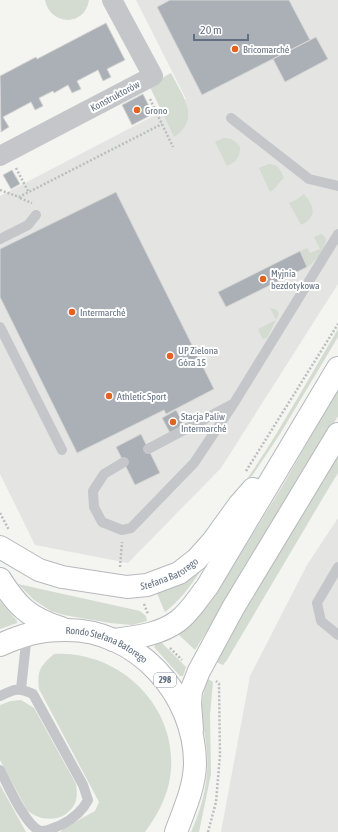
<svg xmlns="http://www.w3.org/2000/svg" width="338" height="832" font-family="'Asap Condensed',sans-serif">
	<rect width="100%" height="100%" fill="#f4f4f0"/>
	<path fill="#e4e5e3" d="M 136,0 L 338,0 L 338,284 L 221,468 L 128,563 L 35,545 L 0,474 L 0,196 L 186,99 Z
		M 338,518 L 338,832 L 221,832 L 250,676 L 307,565 Z"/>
	<path fill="#d4dbd1" d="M 45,0 L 89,0 C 85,27 50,26 45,0 Z
		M 171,73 C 182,95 202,119 174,137 L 149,85 Z
		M 223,138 C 231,138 235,140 240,147 C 240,158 236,162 227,166 L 215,142 Z
		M 269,164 C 279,165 280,169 284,178 C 278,183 277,188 270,192 L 259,168 Z
		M 304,194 C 314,206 318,217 301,225 L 289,203 L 296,200 Z
		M 321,234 L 326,238 C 326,249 316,262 307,267 L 300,251 L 307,248 L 310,253 L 320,249 L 314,237 Z
		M 270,308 L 277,310 L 279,314 L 267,338 L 263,339 L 261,336 L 258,329 L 276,320 Z
		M 338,329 L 338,337 L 280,434 L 210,539 L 171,567 C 242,505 290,409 338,329 Z
		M 338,389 L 338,416 L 279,516 L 195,650 L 178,634 L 196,620 L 210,603 L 283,485 Z
		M 338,456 L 338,473 L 327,491 L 227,660 L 223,665 L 216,662 L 222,647 Z
		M 205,565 C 192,583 183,598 165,612 L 155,589 Z
		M 18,584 L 140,611 L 146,616 L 147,621 L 132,625 L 110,623 L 64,615 L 51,611 L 34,600 Z
		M 0,601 L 17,621 L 17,623 L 0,629 Z
		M 161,642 L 186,667 L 183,676 L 180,676 L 154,647 L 156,644 Z
		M 54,654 C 123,650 184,713 169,783 C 165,801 156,817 145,832 L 60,832 L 66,827 L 95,811 L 99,802 L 39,689 C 37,671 40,666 54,654 Z
		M 208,679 L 213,682 L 210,715 L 211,774 L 199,832 L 191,832 C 202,808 209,781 207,754 C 205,723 196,711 208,679 Z
		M 21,700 L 34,708 L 76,784 C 77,792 78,801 72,808 C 61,823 39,821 27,810 L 0,760 L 0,705 L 11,701 Z
		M 0,785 L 26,832 L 0,832 Z"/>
	<path fill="#aab0b6" stroke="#d5d5d3" d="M 170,0 L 289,0 L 310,40 L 202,95 L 157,7 Z
		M 106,23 L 125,60 L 107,69 L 111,77 L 103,81 L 98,70 L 77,81 L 81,89 L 72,93 L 68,85 L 54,93 L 53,91 L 39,98 L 43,106 L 35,110 L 31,102 L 3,117 L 9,127 L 1,132 L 0,76 L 36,57 L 37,59 Z
		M 316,37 L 328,59 L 285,82 L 273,59 Z
		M 143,94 L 153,114 L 132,125 L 122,105 Z
		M 12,170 L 20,184 L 11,189 L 3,175 Z
		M 116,192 L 214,389 L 166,414 L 164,410 L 77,453 L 0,297 L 0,249 Z
		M 300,251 L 307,267 L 226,307 L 218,292 Z
		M 176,410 L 184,425 L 170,433 L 162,418 Z
		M 141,434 L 160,473 L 135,485 L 116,447 Z"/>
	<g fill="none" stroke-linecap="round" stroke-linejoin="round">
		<defs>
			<g id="secondary">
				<path id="s1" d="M 0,547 L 39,570 L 62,577 L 127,587 L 147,585 L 179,573 L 197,559 L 213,541 L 239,505 L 253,489"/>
				<path d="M 113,640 C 136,637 159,635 178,621 C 190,612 198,598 207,587 L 338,368"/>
				<path d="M 192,730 L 190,703 L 191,691 L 199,671 L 233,608 L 338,434"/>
			</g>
			<g id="primary">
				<path d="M 0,579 C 17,606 29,618 61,628"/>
				<path id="s2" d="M 0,645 C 22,635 39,630 64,630 C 136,628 196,695 195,765 C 194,789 184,810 176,832"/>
			</g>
		</defs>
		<use href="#secondary" stroke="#b6b9be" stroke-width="24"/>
		<use href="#primary" stroke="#b4b7bc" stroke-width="24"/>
		<path stroke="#bbbdbf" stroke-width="2.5" stroke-dasharray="2 2" stroke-linecap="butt" d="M 150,99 L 173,147
			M 16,168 L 29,193
			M 0,190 L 19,197 L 162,124
			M 20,198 L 32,203
			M 246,471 L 338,324
			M 0,513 L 9,530
			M 120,567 L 122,542
			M 144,604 L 148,614
			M 170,648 L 182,660
			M 208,832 L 216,802 L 220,755 L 219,684 L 216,681"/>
		<path stroke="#c4c6ca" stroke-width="10" d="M 231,118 L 309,179 L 338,186
			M 0,239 L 28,225 L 36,215
			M 0,327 L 62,450
			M 148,449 L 233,404
			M 124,462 L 104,474 L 93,491 L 94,507 L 102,522 L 122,530 L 131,528 L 194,463 L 234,403 L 338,234
			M 338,567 L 317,603 L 321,621 L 338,635
			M 21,689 L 27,634
			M 0,696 C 14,689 19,687 33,694 L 83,785 L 88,800 C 82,812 73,819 61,825 C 55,827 47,832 40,831 C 25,825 8,785 0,770"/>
		<path stroke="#c4c6ca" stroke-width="20" d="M 0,156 L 153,76 L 112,0"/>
		<use href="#secondary" stroke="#fff" stroke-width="22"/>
		<use href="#primary" stroke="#fff" stroke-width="22"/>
	</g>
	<g fill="#e46120" stroke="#fff" stroke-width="1.5">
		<circle cx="235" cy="49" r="4"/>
		<circle cx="137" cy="110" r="4"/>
		<circle cx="263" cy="279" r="4"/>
		<circle cx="72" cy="312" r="4"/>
		<circle cx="170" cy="356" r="4"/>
		<circle cx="109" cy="396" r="4"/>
		<circle cx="173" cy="422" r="4"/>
	</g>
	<g text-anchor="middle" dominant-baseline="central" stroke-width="4" stroke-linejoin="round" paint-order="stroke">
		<rect fill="#fff" stroke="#929ba7" stroke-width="1" x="154" y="673" width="22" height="14" rx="3"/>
		<g font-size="9" font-weight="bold" fill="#637081">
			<text x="165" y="680">298</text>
		</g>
		<g font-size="10" fill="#637081" stroke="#fff" text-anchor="start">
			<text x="243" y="49">Bricomarché</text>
			<text x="145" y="110">Grono</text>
			<text x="271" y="273">Myjnia<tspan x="271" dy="12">bezdotykowa</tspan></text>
			<text x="80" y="312">Intermarché</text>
			<text x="178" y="350">UP Zielona<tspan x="178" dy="12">Góra 15</tspan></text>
			<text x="117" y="396">Athletic Sport</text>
			<text x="181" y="416">Stacja Paliw<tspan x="181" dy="12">Intermarché</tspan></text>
		</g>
		<g font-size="10" fill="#637081" stroke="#fff">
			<text transform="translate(115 96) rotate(-28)">Konstruktorów</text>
			<text stroke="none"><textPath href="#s1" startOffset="180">Stefana Batorego</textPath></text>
			<text stroke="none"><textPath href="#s2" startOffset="112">Rondo Stefana Batorego</textPath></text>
		</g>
	</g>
	<path d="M194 34v6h54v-6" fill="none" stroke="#637081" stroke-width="2"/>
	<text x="200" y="34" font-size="12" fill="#637081" stroke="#ffffff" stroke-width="3" paint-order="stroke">20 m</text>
</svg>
